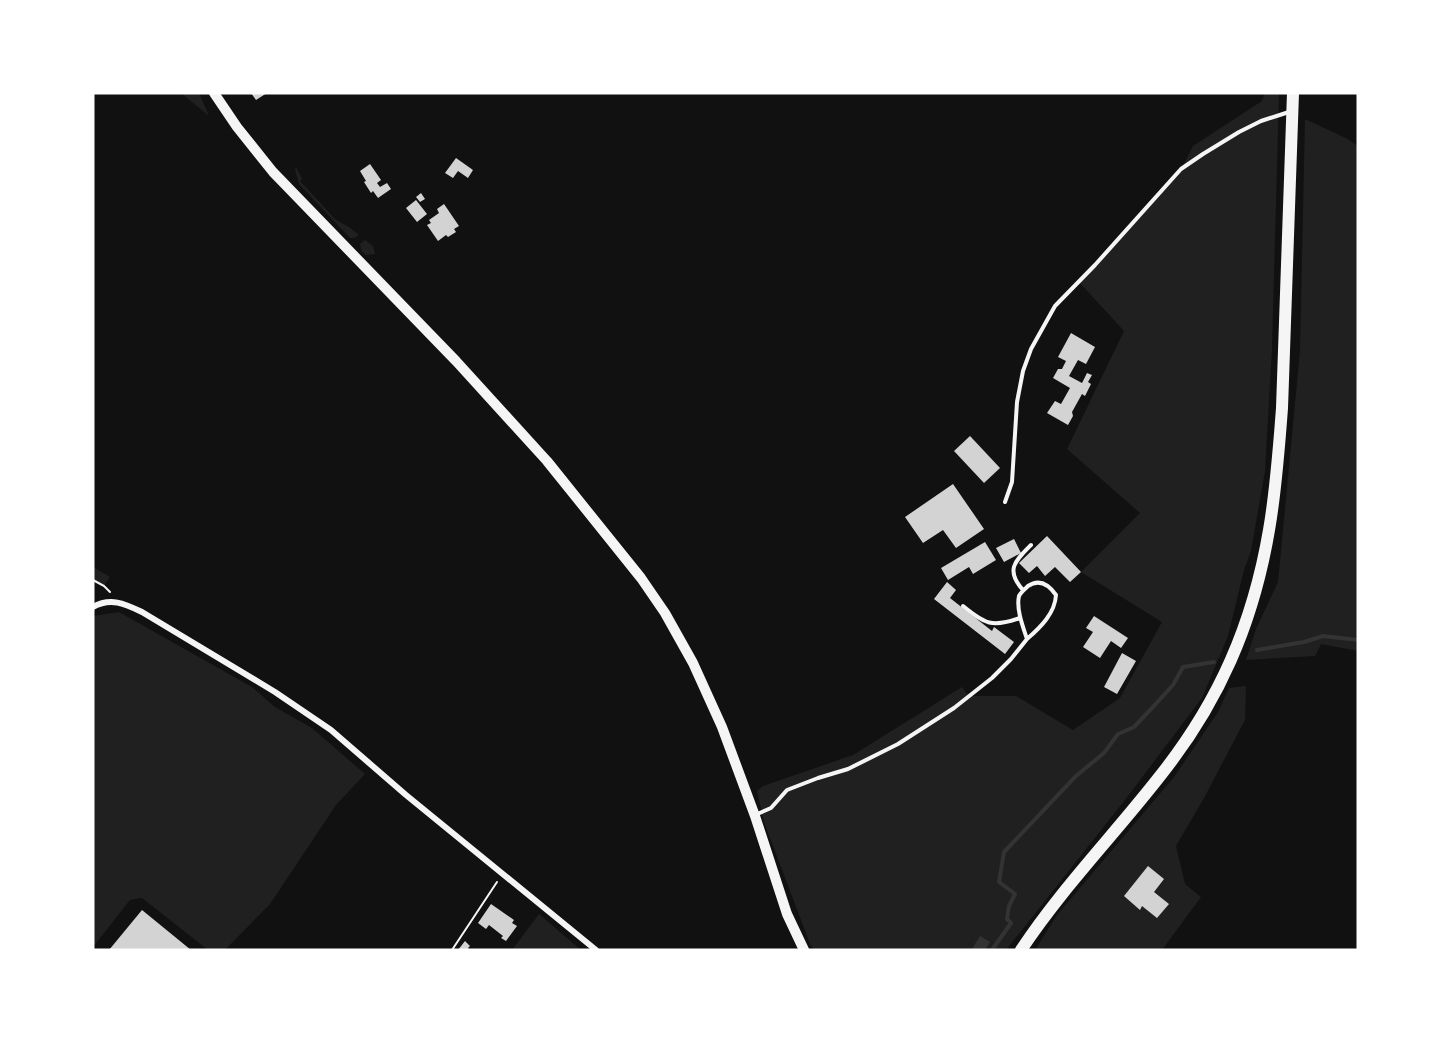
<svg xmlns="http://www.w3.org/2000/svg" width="1451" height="1043" font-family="'PT Sans Narrow',sans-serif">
	<rect width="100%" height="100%" fill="#111"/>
	<path fill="#202020" d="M 181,93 L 199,93 L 209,116 Z
		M 1265,93 L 1279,93 L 1272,348 L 1265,471 L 1251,551 L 1244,570 L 1228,636 L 1202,698 L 1128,796 L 1006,950 L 814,950 L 810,944 L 764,822 L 757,791 L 763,786 L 853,755 L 962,687 L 969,696 L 1016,696 L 1073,730 L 1120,698 L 1162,622 L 1081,572 L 1140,513 L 1067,449 L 1124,331 L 1079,282 L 1181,170 L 1193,146 L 1262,101 Z
		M 1305,119 L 1346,138 L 1358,146 L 1358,651 L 1321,644 L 1315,656 L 1246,660 L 1256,629 L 1278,582 L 1300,351 Z
		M 296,167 L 302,179 L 300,181 L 336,220 L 349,227 L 359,235 L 354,238 L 350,238 L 299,184 L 295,169 Z
		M 365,240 L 373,246 L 375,254 L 366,255 L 362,252 L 360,244 Z
		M 93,567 L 110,577 L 104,586 L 93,580 Z
		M 119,612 L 252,687 L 275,707 L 312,728 L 365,774 L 336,805 L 270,904 L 225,950 L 208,950 L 142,898 L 130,900 L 93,947 L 93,616 Z
		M 1246,686 L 1245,720 L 1204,798 L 1176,846 L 1185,884 L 1201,897 L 1162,950 L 1035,950 L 1057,915 L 1174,777 L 1218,712 L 1229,688 Z
		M 539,914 L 581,950 L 512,950 Z"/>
	<path fill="#333" d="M 980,936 L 990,942 L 985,950 L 972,949 Z"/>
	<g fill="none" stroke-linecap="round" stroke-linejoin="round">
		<path stroke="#333" stroke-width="4" d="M 1257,650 L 1304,642 L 1323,636 L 1358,640
			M 992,950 L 1011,923 L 1007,919 L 1009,906 L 1015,894 L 999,882 L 1004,852 L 1076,776 L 1104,753 L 1118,734 L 1134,727 L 1152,708 L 1173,685 L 1183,667 L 1214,662"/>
	</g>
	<path fill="#d3d3d3" d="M 251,93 L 267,93 L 256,100 Z
		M 456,158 L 473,170 L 468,178 L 458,171 L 453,178 L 445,173 Z
		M 370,164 L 381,180 L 377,183 L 380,187 L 387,183 L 391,189 L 378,198 L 373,191 L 371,193 L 364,182 L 366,181 L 360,171 Z
		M 421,193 L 425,199 L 420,202 L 416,197 Z
		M 416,200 L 427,214 L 417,222 L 406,208 Z
		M 444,204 L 459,226 L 454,229 L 456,232 L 448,237 L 446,235 L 438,241 L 427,225 L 431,223 L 429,220 L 439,213 L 437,209 Z
		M 1071,333 L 1095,347 L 1086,364 L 1078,360 L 1069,376 L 1082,383 L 1087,373 L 1092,375 L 1088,382 L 1091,384 L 1085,396 L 1082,394 L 1072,412 L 1073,416 L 1068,425 L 1047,413 L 1055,401 L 1061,404 L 1070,388 L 1053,378 L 1058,369 L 1062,369 L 1066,361 L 1058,357 Z
		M 970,436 L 1000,468 L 984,483 L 954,451 Z
		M 953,484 L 984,529 L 956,548 L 943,530 L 923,543 L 905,517 Z
		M 1047,536 L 1081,572 L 1070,582 L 1055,567 L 1045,576 L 1037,566 L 1029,573 L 1019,563 Z
		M 1014,539 L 1021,553 L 1004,562 L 996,548 Z
		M 985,542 L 996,560 L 973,574 L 969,567 L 948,580 L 941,568 Z
		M 947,582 L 956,590 L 950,598 L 992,631 L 994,627 L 1014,642 L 1005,654 L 934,599 Z
		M 1094,616 L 1128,638 L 1121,648 L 1111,641 L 1100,658 L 1083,647 L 1093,632 L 1086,628 Z
		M 1122,653 L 1136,661 L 1117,694 L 1104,687 Z
		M 1148,866 L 1164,879 L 1154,892 L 1169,904 L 1157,918 L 1142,906 L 1140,910 L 1124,896 Z
		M 491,904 L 514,920 L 512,923 L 517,926 L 506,941 L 501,938 L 503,936 L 489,925 L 486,929 L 478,923 Z
		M 142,910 L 191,950 L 109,950 Z
		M 465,941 L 470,946 L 468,948 L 470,950 L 458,950 Z"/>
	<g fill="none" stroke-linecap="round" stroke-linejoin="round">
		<path stroke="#f5f5f5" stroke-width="2" d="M 93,580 L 104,586 L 110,592
			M 452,950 L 497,882"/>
		<path stroke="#f5f5f5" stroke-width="4" d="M 1005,502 L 1012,482 L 1017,402 L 1023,371 L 1031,349 L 1055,306 L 1095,265 L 1181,169 L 1203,154 L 1239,132 L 1261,121 L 1289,112
			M 1023,590 C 1005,570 1015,561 1031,545
			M 963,606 C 985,624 992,628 1020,618
			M 755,815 L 771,808 L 787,790 L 818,778 L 848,769 L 898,744 L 954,708 L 992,678 L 1011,659 L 1027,639 C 1023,627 1016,609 1019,596 C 1021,592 1025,589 1028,586 C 1040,578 1049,585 1056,595 C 1055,613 1041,627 1027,639"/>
		<path stroke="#f5f5f5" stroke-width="6" d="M 93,607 C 111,597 125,604 142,612 L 275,692 L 331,730 L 406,795 L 596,950"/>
		<path stroke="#f5f5f5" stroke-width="10" d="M 214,93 L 237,127 L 273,172 L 456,361 L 547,461 L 641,578 L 665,613 L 693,663 L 722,727 L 755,816 L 787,914 L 804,950"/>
		<path stroke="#f5f5f5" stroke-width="12" d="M 1021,950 C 1062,888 1114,835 1160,776 C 1219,702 1253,624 1269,530 C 1276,490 1279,449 1282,408 L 1293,93"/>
	</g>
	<rect width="1451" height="1043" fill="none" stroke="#ffffff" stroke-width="189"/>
</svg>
